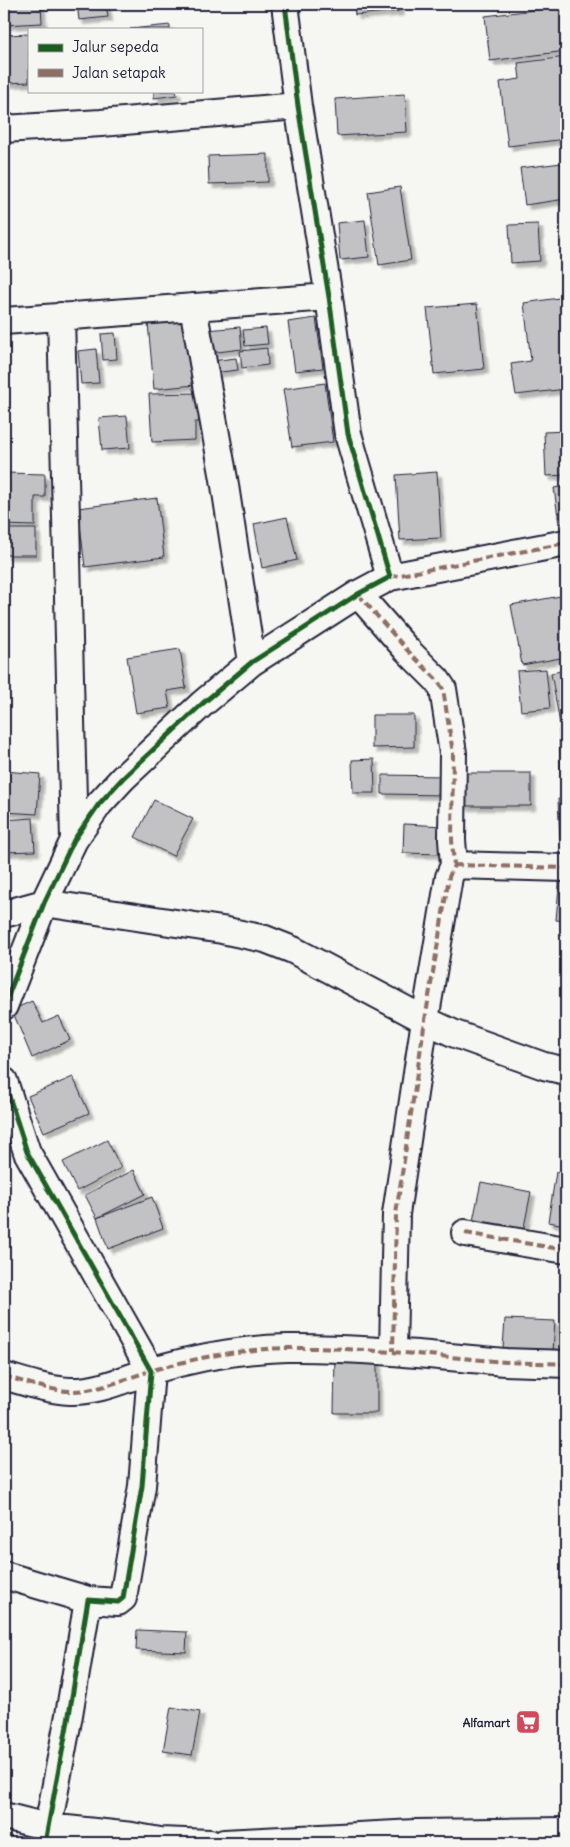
<svg xmlns="http://www.w3.org/2000/svg" width="570" height="1847" font-family="Delius,sans-serif">
	<defs>
		<filter id="shadow"><feDropShadow dx="4.5" dy="4.5" stdDeviation="1" flood-color="#0004"/></filter>
	</defs>
	<rect width="100%" height="100%" fill="#f6f6f2"/>
	<filter id="ink" filterUnits="userSpaceOnUse"><feTurbulence type="fractalNoise" baseFrequency=".02" numOctaves="2"/><feDisplacementMap in="SourceGraphic" scale="10" xChannelSelector="R" yChannelSelector="G"/><feConvolveMatrix kernelMatrix="1 2 1 2 8 2 1 2 1" color-interpolation-filters="sRGB"/></filter>
	<g filter="url(#ink)">
		<path fill="#c2c2c4" stroke="#22223b" filter="url(#shadow)" d="M 4,4 L 41,4 L 42,23 L 4,25 Z
			M 77,4 L 106,4 L 108,17 L 79,20 Z
			M 354,4 L 399,4 L 399,11 L 355,15 Z
			M 566,6 L 566,51 L 490,61 L 485,16 Z
			M 170,25 L 170,29 L 130,29 Z
			M 29,34 L 29,82 L 4,83 L 4,35 Z
			M 566,57 L 566,139 L 508,146 L 500,82 L 520,79 L 518,63 Z
			M 154,91 L 176,91 L 177,95 L 154,98 Z
			M 405,94 L 407,132 L 337,136 L 335,99 Z
			M 268,154 L 268,182 L 209,184 L 208,156 Z
			M 562,163 L 566,199 L 525,205 L 520,168 Z
			M 400,187 L 411,260 L 379,265 L 368,192 Z
			M 365,220 L 369,257 L 340,260 L 337,223 Z
			M 538,224 L 540,261 L 511,263 L 509,225 Z
			M 566,297 L 566,389 L 516,395 L 511,364 L 531,361 L 524,303 Z
			M 477,304 L 484,369 L 434,374 L 427,308 Z
			M 316,318 L 323,368 L 295,371 L 288,322 Z
			M 188,319 L 195,385 L 154,389 L 148,323 Z
			M 240,327 L 242,349 L 209,353 L 207,330 Z
			M 266,328 L 268,344 L 245,346 L 243,330 Z
			M 115,333 L 117,359 L 103,360 L 101,334 Z
			M 267,348 L 268,365 L 242,368 L 240,351 Z
			M 96,349 L 99,383 L 81,384 L 78,351 Z
			M 236,358 L 238,370 L 212,373 L 211,361 Z
			M 325,383 L 333,442 L 292,447 L 283,389 Z
			M 197,393 L 199,422 L 195,422 L 195,440 L 152,442 L 149,394 Z
			M 127,416 L 130,448 L 102,450 L 99,418 Z
			M 566,431 L 566,475 L 546,476 L 544,432 Z
			M 437,472 L 441,538 L 400,540 L 396,475 Z
			M 4,473 L 45,474 L 45,497 L 35,497 L 35,526 L 4,525 Z
			M 566,486 L 566,523 L 559,524 L 554,488 Z
			M 157,498 L 164,557 L 85,567 L 78,508 Z
			M 287,517 L 297,560 L 262,568 L 254,524 Z
			M 4,529 L 36,529 L 36,555 L 4,555 Z
			M 566,595 L 566,657 L 522,665 L 511,605 Z
			M 180,649 L 186,688 L 167,691 L 170,708 L 136,713 L 127,657 Z
			M 546,669 L 550,708 L 521,711 L 517,671 Z
			M 566,670 L 566,723 L 560,724 L 551,673 Z
			M 372,715 L 414,715 L 414,747 L 372,748 Z
			M 559,729 L 566,729 L 566,781 L 561,781 Z
			M 374,759 L 375,793 L 353,793 L 352,760 Z
			M 4,771 L 40,774 L 37,814 L 4,812 Z
			M 463,773 L 531,773 L 531,806 L 463,806 Z
			M 382,775 L 444,776 L 444,795 L 382,794 Z
			M 558,799 L 566,799 L 566,839 L 560,840 Z
			M 154,800 L 193,819 L 173,856 L 135,837 Z
			M 33,818 L 35,851 L 4,852 L 4,820 Z
			M 404,824 L 444,826 L 443,854 L 403,853 Z
			M 560,875 L 566,875 L 566,921 L 556,920 Z
			M 32,1001 L 43,1023 L 59,1016 L 70,1040 L 32,1058 L 12,1010 Z
			M 73,1077 L 89,1113 L 44,1132 L 28,1096 Z
			M 107,1140 L 121,1168 L 77,1191 L 63,1162 Z
			M 134,1170 L 145,1194 L 97,1218 L 85,1195 Z
			M 556,1172 L 566,1174 L 566,1225 L 548,1222 Z
			M 481,1182 L 531,1192 L 523,1232 L 473,1221 Z
			M 152,1197 L 163,1228 L 108,1249 L 97,1218 Z
			M 505,1319 L 555,1321 L 553,1351 L 503,1348 Z
			M 335,1356 L 377,1356 L 377,1413 L 334,1413 Z
			M 137,1630 L 187,1632 L 186,1652 L 136,1650 Z
			M 171,1707 L 200,1712 L 192,1755 L 163,1751 Z"/>
		<g fill="none" stroke-linecap="round" stroke-linejoin="round">
			<defs>
				<path id="street" d="M 4,129 L 101,123 L 298,106
					M 193,307 L 224,479 L 252,662
					M 61,316 L 74,840
					M 4,321 L 329,297
					M 390,577 L 566,543
					M 358,594 L 407,650 L 437,680 L 443,689 L 453,753 L 452,840 L 454,865 L 449,877 L 425,1020 L 396,1214 L 393,1351
					M 454,865 L 566,868
					M 4,914 L 44,903 L 222,930 L 265,939 L 293,950 L 425,1020 L 455,1034 L 544,1066 L 566,1071
					M 4,1006 L 44,903 L 74,840 L 99,804 L 123,778 L 202,704 L 252,662 L 358,594 L 390,577 L 348,434 L 329,297 L 298,106 L 285,4
					M 4,1081 L 27,1152 L 151,1371 L 142,1486 L 123,1598 L 118,1602 L 88,1600 L 69,1715 L 45,1843
					M 465,1233 L 566,1250
					M 4,1376 C 25,1382 47,1390 70,1391 C 98,1392 124,1379 150,1371 C 194,1358 241,1349 287,1348 C 361,1347 433,1356 506,1362 C 526,1363 546,1363 566,1364
					M 4,1575 L 88,1600
					M 4,1816 L 48,1827 L 132,1836 L 160,1841 L 210,1843
					M 224,1843 L 415,1833 L 566,1831"/>
			</defs>
			<use href="#street" stroke="#22223b" stroke-width="30"/>
			<use href="#street" stroke="#f6f6f2" stroke-width="26"/>
			<path stroke="#8d6e63" stroke-width="4" stroke-dasharray="8 4" stroke-linecap="butt" d="M 390,577 L 566,543
				M 358,594 L 407,650 L 437,680 L 443,689 L 453,753 L 452,840 L 454,865 L 449,877 L 425,1020 L 396,1214 L 393,1351
				M 454,865 L 566,868
				M 465,1233 L 566,1250
				M 4,1376 C 25,1382 47,1390 70,1391 C 98,1392 124,1379 150,1371 C 194,1358 241,1349 287,1348 C 361,1347 433,1356 506,1362 C 526,1363 546,1363 566,1364
				M 365,1837 L 365,1843"/>
			<defs>
				<path id="cycleway" d="M 4,1006 L 44,903 L 74,840 L 99,804 L 123,778 L 202,704 L 252,662 L 358,594 L 390,577 L 348,434 L 329,297 L 298,106 L 285,4
					M 4,1081 L 27,1152 L 151,1371 L 142,1486 L 123,1598 L 118,1602 L 88,1600 L 69,1715 L 45,1843"/>
			</defs>
			<use href="#cycleway" stroke="#f6f6f2" stroke-width="8"/>
			<use href="#cycleway" stroke="#1b5e20" stroke-width="5"/>
		</g>
	</g>
	<defs>
		<symbol id="supermarket-square" viewBox="-11 -11 22 22"><rect x="-9" y="-9" width="18" height="18" rx="4" fill="#d1495b" stroke="#f6f6f2"/><path d="M-6-5.5h2.5l.6 2H6L4.5 2H-2.5L-4.4-4H-6ZM-1.5 3.2a1.3 1.3 0 1 0 .1 0ZM3 3.2a1.3 1.3 0 1 0 .1 0Z" fill="#fff"/></symbol>
	</defs>
	<g fill-rule="evenodd">
		<use href="#supermarket-square" x="514" y="1708" width="28" height="28"/>
	</g>
	<g text-anchor="middle" dominant-baseline="central" stroke-width="4" stroke-linejoin="round" paint-order="stroke">
		<g font-size="12" font-weight="bold" fill="#22223b" stroke="#f6f6f2" text-anchor="end">
			<text x="510" y="1722">Alfamart</text>
		</g>
	</g>
	<rect width="570" height="1847" fill="none" stroke="#f6f6f2" stroke-width="20"/>
	<rect x="10" y="10" width="550" height="1827" fill="none" stroke="#22223b" stroke-width="2" filter="url(#ink)"/>
	<rect x="28" y="28" width="175" height="65" fill="#f6f6f2" stroke="#a1a1a9"/>
	<rect x="38" y="44" width="25" height="8" fill="#1b5e20" stroke="#a1a1a9"/>
	<text x="72" y="52" font-size="15" fill="#22223b">Jalur sepeda</text>
	<rect x="38" y="69" width="25" height="8" fill="#8d6e63" stroke="#a1a1a9"/>
	<text x="72" y="78" font-size="15" fill="#22223b">Jalan setapak</text>
</svg>
